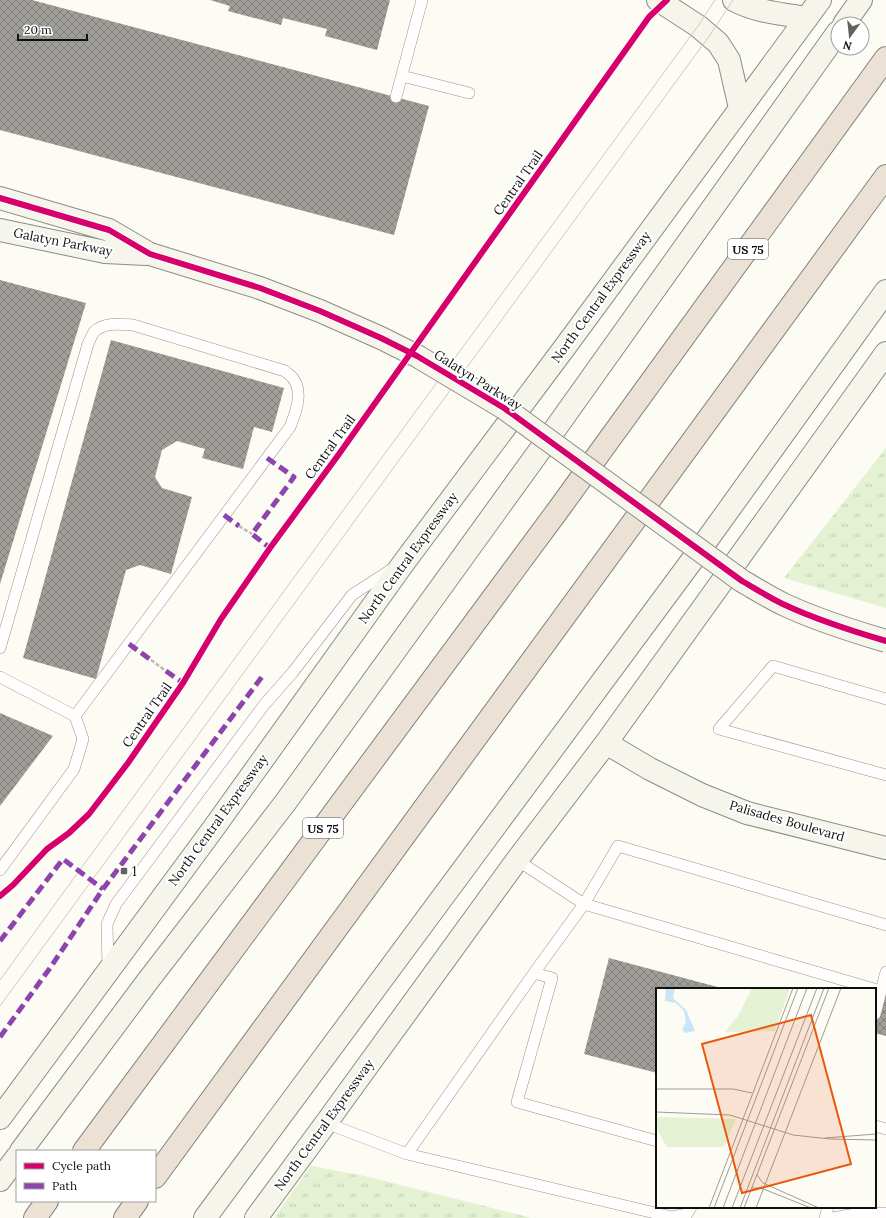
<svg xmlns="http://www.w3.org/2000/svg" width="886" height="1218" font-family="Lora,serif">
	<defs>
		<pattern id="grass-tufts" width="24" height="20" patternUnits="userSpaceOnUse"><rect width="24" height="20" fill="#e4f2d3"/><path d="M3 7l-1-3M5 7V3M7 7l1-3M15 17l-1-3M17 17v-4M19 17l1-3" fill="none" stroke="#c2ceb4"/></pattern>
		<pattern id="building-cross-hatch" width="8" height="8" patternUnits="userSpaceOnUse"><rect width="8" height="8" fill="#a09e99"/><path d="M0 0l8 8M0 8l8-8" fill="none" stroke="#817f7b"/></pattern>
	</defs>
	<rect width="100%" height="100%" fill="#fcfbf4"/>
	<path fill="url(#grass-tufts)" d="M 886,448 L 886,608 L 784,578 Z
		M 311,1166 L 365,1176 L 532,1218 L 274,1218 Z"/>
	<path fill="url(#building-cross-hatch)" d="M 0,0 L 32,0 L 429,106 L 394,235 L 0,130 Z
		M 210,0 L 390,0 L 377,50 L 325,36 L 327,29 L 283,18 L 281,25 L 228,11 L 230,6 Z
		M 0,280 L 86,303 L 0,584 Z
		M 111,340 L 284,388 L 272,432 L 254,427 L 243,469 L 202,458 L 205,449 L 177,441 L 162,450 L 155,477 L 162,488 L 192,497 L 171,574 L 140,565 L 126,570 L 96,679 L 23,658 Z
		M 0,713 L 53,736 L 0,806 Z
		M 609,958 L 725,989 L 657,989 L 657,1073 L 584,1054 Z
		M 875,993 L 886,995 L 886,1036 L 875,1033 Z"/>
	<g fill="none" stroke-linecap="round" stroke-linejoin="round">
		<defs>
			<path id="lane" d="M 402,76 L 469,93
				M 396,97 L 422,0
				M 0,648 L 88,344 C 90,340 92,335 94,332 C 104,322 120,324 133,325 L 285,371 C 287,373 290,375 292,377 C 304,391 296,412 290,427 L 75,716 L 0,677
				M 886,699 L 773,666 L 719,729 L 886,775
				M 517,860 L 584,904 L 534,973 L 407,1154 L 672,1217 L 687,1214 L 691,1207
				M 0,870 L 74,769 L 83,739 L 75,716
				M 108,968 L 107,924 L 116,904 L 264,705 L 293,672 L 352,595 L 392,569
				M 534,973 L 552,978 L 517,1102 L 657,1141
				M 874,989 L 584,904 L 618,846 L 886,925
				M 875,1014 L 886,972
				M 326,1123 L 407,1154
				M 875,1126 L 886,1129
				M 825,1218 L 828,1207
				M 833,1218 L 855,1214 L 886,1213"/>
			<path id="secondary" d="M 658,0 L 698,26 L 718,43 L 729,60 L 740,108
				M 734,0 C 756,12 783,14 807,18
				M 844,24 L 861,0
				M 0,198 L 109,230 L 150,254
				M 0,230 L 105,252 L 146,254
				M 606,743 L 650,769 L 702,795 L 747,813 L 886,848
				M 0,1118 L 213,829 L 405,561 L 565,347 L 820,0
				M 21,1151 L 147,982 L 285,803 L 548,439 L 838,32
				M 0,1180 L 17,1157
				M 205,1218 L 699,551 L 886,291
				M 256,1218 L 326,1123 L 517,860 L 606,743 L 886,353"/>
			<path id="highway" d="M 84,1151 L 561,506 L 886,58
				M 155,1177 L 886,176
				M 35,1218 L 47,1201
				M 125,1218 L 137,1201"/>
		</defs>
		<use href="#lane" stroke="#969592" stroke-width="12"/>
		<use href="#secondary" stroke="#8c8c89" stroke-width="24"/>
		<use href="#highway" stroke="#83837f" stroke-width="24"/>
		<path stroke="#b9b9b8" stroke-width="2.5" stroke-dasharray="4 2" stroke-linecap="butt" d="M 239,526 L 252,534
			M 151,660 L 166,671"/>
		<use href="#lane" stroke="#fffefd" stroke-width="11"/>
		<use href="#secondary" stroke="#f5f5eb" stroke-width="22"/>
		<use href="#highway" stroke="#ebe1d5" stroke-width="22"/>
		<path stroke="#d9c5c4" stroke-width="1" d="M 0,980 L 79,871 L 698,26 L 715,0
			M 0,1006 L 710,35 L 733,0"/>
		<defs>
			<path id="secondary-bridge" d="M 150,254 L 260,288 L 320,311 L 381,338 L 417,356 L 504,408 L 742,581 C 756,589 770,598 785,605 C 817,620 852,631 886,641"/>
		</defs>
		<use href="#secondary-bridge" stroke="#8c8c89" stroke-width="24" stroke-linecap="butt"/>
		<use href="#secondary-bridge" stroke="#f5f5eb" stroke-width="22"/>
		<path stroke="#8e44ad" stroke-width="5" stroke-dasharray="10 5" stroke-linecap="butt" d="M 267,458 L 294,477 L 252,534 L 270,548
			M 224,515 L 239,526
			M 129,644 L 151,660
			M 166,671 L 183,683
			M 0,941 L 63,859 L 103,889
			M 0,1037 L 50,968 L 103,889 L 264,674"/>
		<defs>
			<path id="cycleway" d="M 0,198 L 109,230 L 150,254 L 260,288 L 320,311 L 381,338 L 417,356 L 504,408 L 742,581 C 756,589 770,598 785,605 C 817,620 852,631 886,641
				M 0,896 L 13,885 L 47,849 L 69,833 L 89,814 L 128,763 L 183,683 L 221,619 L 270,548 L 339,454 L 649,17 L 667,0"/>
		</defs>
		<use href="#cycleway" stroke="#fff" stroke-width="8"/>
		<use href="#cycleway" stroke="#d6006c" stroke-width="6"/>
	</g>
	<rect fill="#62625f" stroke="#fff" stroke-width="1.5" x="120" y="867" width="8" height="8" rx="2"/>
	<g text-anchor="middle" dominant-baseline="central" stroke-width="4" stroke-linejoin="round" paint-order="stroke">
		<g fill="#fff" stroke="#575757" stroke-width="1">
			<rect x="728" y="239" width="40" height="20" rx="3"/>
			<rect x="303" y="818" width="40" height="20" rx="3"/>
		</g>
		<g font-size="12" font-weight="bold" fill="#0f0f0f">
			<text x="748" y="249">US 75</text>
			<text x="323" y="828">US 75</text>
		</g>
		<g font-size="13" fill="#0f0f0f" stroke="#fff">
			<text transform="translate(518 183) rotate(-55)">Central Trail</text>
			<text transform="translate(63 242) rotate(11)">Galatyn Parkway</text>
			<text transform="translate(601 297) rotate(-54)">North Central Expressway</text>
			<text transform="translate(478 380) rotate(32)">Galatyn Parkway</text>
			<text transform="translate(330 447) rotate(-54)">Central Trail</text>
			<text transform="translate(408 558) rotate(-54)">North Central Expressway</text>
			<text transform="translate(147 715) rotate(-55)">Central Trail</text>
			<text transform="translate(218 820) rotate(-54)">North Central Expressway</text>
			<text transform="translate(787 821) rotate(16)">Palisades Boulevard</text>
			<text transform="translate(324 1125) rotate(-54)">North Central Expressway</text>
		</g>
		<g font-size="13" fill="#0f0f0f" stroke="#fff" text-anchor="start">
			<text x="132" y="871">1</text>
		</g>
	</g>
	<g transform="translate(656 988)">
		<rect width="220" height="220" fill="#fcfbf4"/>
		<path d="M 96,0 L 134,0 L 119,43 L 69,44 L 82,28 ZM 3,129 L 80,131 L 68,159 L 11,159 L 1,142 L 0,132 Z" fill="#e4f2d3"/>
		<path d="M 10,0 L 19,0 L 17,10 L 30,22 L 39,43 L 30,45 L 26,42 L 30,34 L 28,23 L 20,15 L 9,13 Z" fill="#c9e5f8"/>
		<path fill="none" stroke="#9d9d98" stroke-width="1" d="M 0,101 L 77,101 L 96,105M 0,124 L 74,127 L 137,147 L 174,151 L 220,152M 169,150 L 220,146M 101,187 L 107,195 L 163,220M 95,200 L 105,200 L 155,220M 53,220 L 137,0M 58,220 L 142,0M 67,220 L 151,0M 76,220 L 161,0M 84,220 L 168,0M 88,220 L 173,0M 100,220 L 185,0"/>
		<path fill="#e8590c" fill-opacity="0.15" stroke="#e8590c" stroke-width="2" d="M 155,27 L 195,176 L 86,205 L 46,56 Z"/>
		<rect width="220" height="220" fill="none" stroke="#0f0f0f" stroke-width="2"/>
	</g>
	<rect x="16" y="1150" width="140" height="52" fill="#ffffff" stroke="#9f9f9f"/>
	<rect x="24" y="1163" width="20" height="6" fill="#d6006c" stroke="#9f9f9f"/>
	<text x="52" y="1170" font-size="12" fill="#0f0f0f">Cycle path</text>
	<rect x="24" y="1183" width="20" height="6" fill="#8e44ad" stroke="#9f9f9f"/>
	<text x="52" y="1190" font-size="12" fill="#0f0f0f">Path</text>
	<g transform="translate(850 36) rotate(195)"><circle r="19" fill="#ffffff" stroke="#9f9f9f"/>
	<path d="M0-3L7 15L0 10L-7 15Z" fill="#62625f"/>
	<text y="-6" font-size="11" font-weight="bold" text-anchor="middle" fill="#0f0f0f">N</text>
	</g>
	<path d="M18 34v6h69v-6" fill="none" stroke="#0f0f0f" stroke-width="2"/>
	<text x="24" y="34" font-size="12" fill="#0f0f0f" stroke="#ffffff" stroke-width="3" paint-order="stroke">20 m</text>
</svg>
